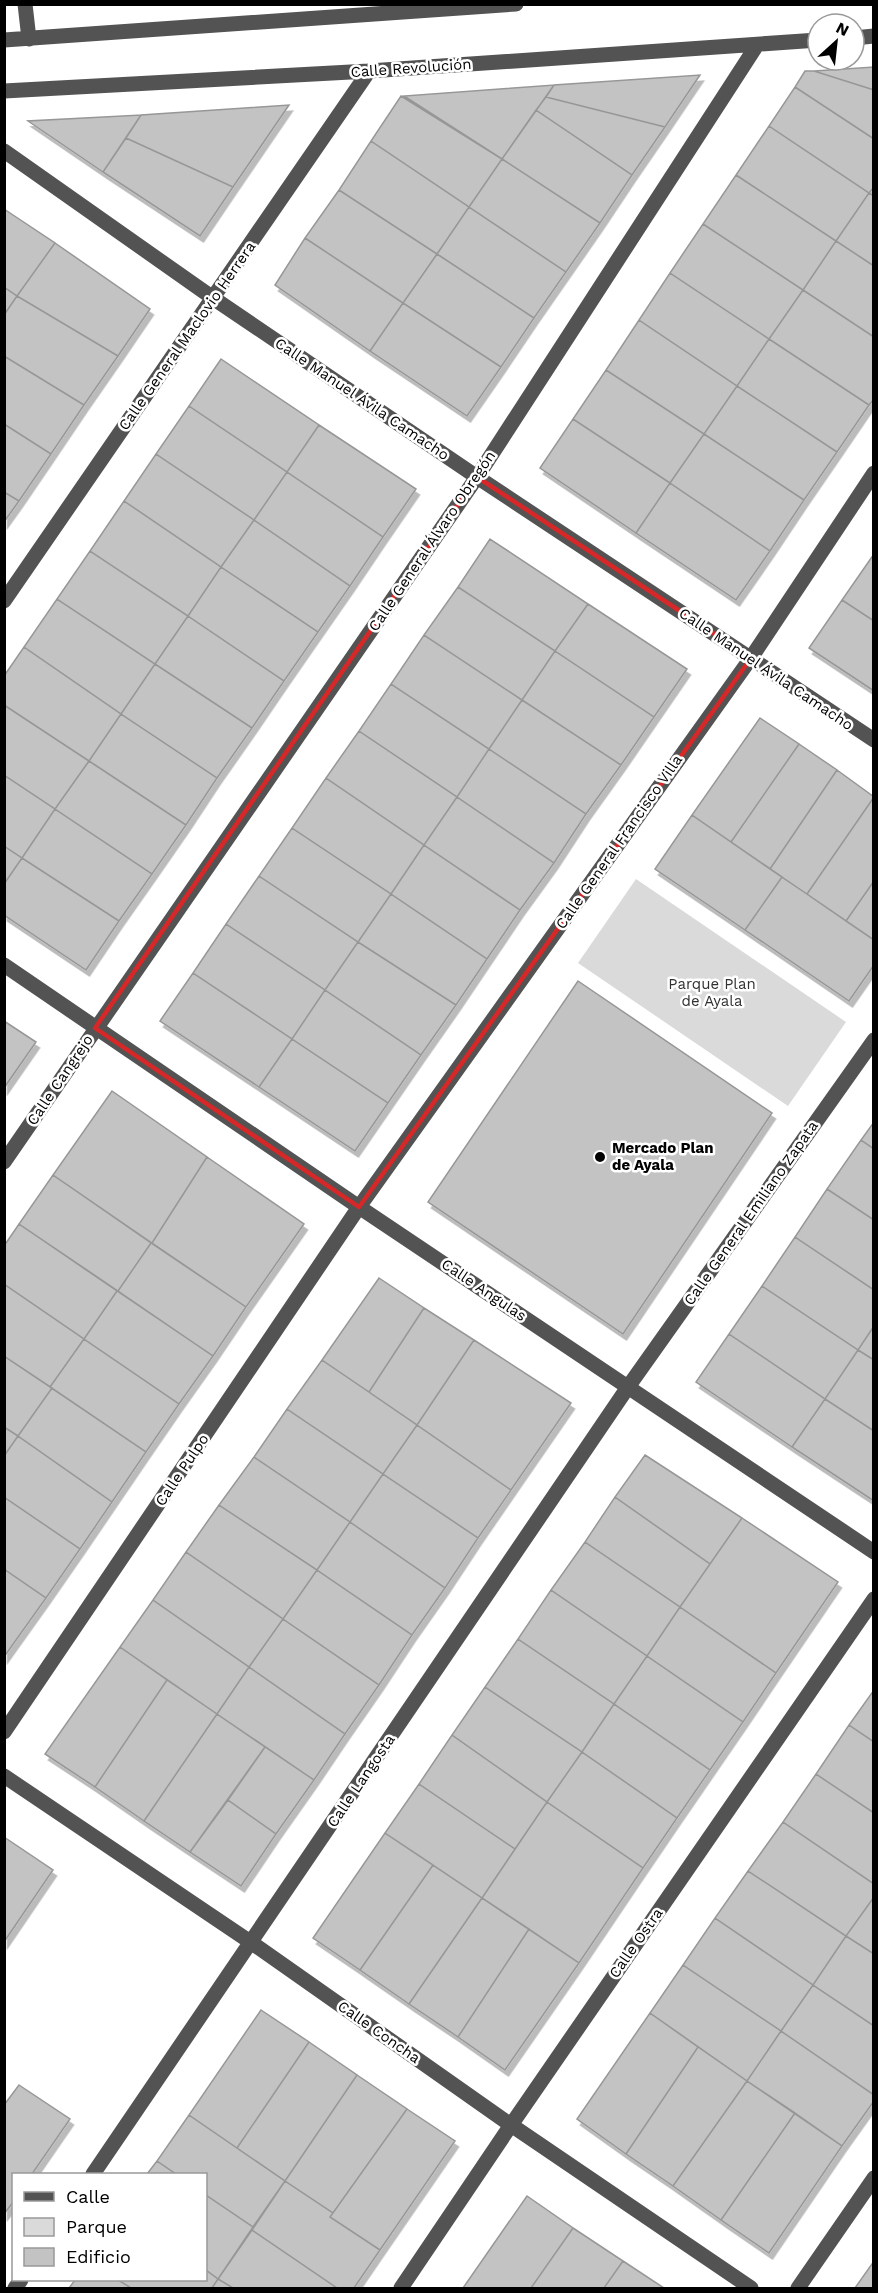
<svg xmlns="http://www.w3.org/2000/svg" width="878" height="2293" font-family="'Work Sans',sans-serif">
	<defs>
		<filter id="shadow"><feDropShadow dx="3.5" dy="6" stdDeviation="0" flood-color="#0004"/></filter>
	</defs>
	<rect width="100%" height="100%" fill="#fff"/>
	<path fill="#dadada" d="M 636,879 L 846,1022 L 788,1106 L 578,963 Z"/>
	<path fill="#c3c3c3" stroke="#979797" stroke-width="1.5" filter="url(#shadow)" d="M 874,67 L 874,90 L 814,71 Z
		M 805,71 L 814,71 L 874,90 L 874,139 L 795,87 Z
		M 700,75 L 665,127 L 546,97 L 554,85 Z
		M 554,85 L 502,159 L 404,96 Z
		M 795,87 L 874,139 L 874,187 L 869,193 L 769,126 Z
		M 401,96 L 502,159 L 469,207 L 371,141 Z
		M 546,97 L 665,127 L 632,175 L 536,110 Z
		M 289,105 L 233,187 L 126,138 L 141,115 Z
		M 536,110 L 632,175 L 600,223 L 502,159 Z
		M 141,115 L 103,172 L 28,121 Z
		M 769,126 L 869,193 L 836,241 L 736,175 Z
		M 126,138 L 233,187 L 200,236 L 103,172 Z
		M 371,141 L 469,207 L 437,254 L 339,190 Z
		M 502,159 L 600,223 L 566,272 L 469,207 Z
		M 736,175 L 836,241 L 803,290 L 703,224 Z
		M 339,190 L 437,254 L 403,303 L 305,238 Z
		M 869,193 L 874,196 L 874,266 L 836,241 Z
		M 469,207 L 566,272 L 534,318 L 437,254 Z
		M 4,209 L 55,243 L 17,296 L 4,287 Z
		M 703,224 L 803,290 L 769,339 L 670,273 Z
		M 305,238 L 403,303 L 370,351 L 275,285 Z
		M 836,241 L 874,266 L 874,337 L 803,290 Z
		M 55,243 L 150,309 L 118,356 L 17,296 Z
		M 437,254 L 534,318 L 501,367 L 403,303 Z
		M 670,273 L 769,339 L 737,386 L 639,320 Z
		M 4,287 L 17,296 L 4,315 Z
		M 803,290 L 874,337 L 874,399 L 869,405 L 769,339 Z
		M 17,296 L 118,356 L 84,405 L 4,356 L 4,315 Z
		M 403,303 L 501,367 L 467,416 L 370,351 Z
		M 639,320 L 737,386 L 704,434 L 606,370 Z
		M 769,339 L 869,405 L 837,452 L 737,386 Z
		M 4,356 L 84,405 L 51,454 L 4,424 Z
		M 221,359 L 319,425 L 287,472 L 189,406 Z
		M 606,370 L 704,434 L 670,483 L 573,419 Z
		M 737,386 L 837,452 L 804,500 L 704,434 Z
		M 189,406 L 287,472 L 254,520 L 156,454 Z
		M 573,419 L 670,483 L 636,533 L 540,468 Z
		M 4,424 L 51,454 L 19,501 L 4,492 Z
		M 319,425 L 416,489 L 383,537 L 287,472 Z
		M 704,434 L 804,500 L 770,551 L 670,483 Z
		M 156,454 L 254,520 L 221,567 L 124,501 Z
		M 287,472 L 383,537 L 350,586 L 254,520 Z
		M 670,483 L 770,551 L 736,600 L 636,533 Z
		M 4,492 L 19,501 L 4,522 Z
		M 124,501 L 221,567 L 188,616 L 90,551 Z
		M 254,520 L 350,586 L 318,632 L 221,567 Z
		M 490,539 L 588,604 L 555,651 L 458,587 Z
		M 90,551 L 188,616 L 155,664 L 57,599 Z
		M 874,554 L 874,621 L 842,600 Z
		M 221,567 L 318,632 L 284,681 L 188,616 Z
		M 458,587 L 555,651 L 522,700 L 424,635 Z
		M 57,599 L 155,664 L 121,714 L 24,647 Z
		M 842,600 L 874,621 L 874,691 L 809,648 Z
		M 588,604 L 687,669 L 654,717 L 555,651 Z
		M 188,616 L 284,681 L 252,728 L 155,664 Z
		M 424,635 L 522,700 L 489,749 L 391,684 Z
		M 24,647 L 121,714 L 89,761 L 4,705 L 4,676 Z
		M 555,651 L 654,717 L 621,765 L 522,700 Z
		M 155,664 L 252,728 L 217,778 L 121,714 Z
		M 391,684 L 489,749 L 457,797 L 359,731 Z
		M 522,700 L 621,765 L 586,814 L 489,749 Z
		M 4,705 L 89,761 L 55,809 L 4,775 Z
		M 121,714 L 217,778 L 186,825 L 89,761 Z
		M 760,718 L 799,744 L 731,842 L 692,815 Z
		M 359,731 L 457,797 L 424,845 L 326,778 Z
		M 799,744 L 837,770 L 770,869 L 731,842 Z
		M 489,749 L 586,814 L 554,863 L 457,797 Z
		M 89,761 L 186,825 L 152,874 L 55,809 Z
		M 837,770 L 874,797 L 807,894 L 770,869 Z
		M 4,775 L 55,809 L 22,858 L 4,846 Z
		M 326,778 L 424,845 L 391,894 L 292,828 Z
		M 457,797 L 554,863 L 520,910 L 424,845 Z
		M 874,797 L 874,881 L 846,921 L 807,894 Z
		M 55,809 L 152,874 L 119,921 L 22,858 Z
		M 692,815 L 782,877 L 745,930 L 655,869 Z
		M 292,828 L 391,894 L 358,942 L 259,876 Z
		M 424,845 L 520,910 L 487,959 L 391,894 Z
		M 4,846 L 22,858 L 4,884 Z
		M 22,858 L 119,921 L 86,970 L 4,915 L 4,884 Z
		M 259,876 L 358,942 L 325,990 L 226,924 Z
		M 782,877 L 874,940 L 874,965 L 849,1001 L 745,930 Z
		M 874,881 L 874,940 L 846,921 Z
		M 391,894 L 487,959 L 456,1005 L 358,942 Z
		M 226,924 L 325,990 L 292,1039 L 193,973 Z
		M 358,942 L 456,1005 L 421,1055 L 325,990 Z
		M 193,973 L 292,1039 L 259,1087 L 160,1021 Z
		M 578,981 L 772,1113 L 623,1334 L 428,1202 Z
		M 325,990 L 421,1055 L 388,1103 L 292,1039 Z
		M 4,1021 L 36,1042 L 4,1088 Z
		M 292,1039 L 388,1103 L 355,1151 L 259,1087 Z
		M 112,1091 L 207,1157 L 152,1243 L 53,1175 Z
		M 874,1122 L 874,1149 L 861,1140 Z
		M 861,1140 L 874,1149 L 874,1220 L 827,1189 Z
		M 207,1157 L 304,1224 L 246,1307 L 152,1243 Z
		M 53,1175 L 151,1243 L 118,1291 L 19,1224 Z
		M 827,1189 L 874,1220 L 874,1290 L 795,1237 Z
		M 19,1224 L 117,1291 L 84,1339 L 4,1284 L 4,1246 Z
		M 795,1237 L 874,1290 L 874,1326 L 858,1350 L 762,1286 Z
		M 151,1243 L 246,1307 L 213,1356 L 118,1291 Z
		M 379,1278 L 424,1308 L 369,1392 L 322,1360 Z
		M 4,1284 L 84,1339 L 50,1387 L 4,1356 Z
		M 762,1286 L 858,1350 L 825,1399 L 729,1334 Z
		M 117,1291 L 213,1356 L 179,1404 L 84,1339 Z
		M 424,1308 L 474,1340 L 417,1425 L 369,1392 Z
		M 874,1326 L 874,1360 L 858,1350 Z
		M 729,1334 L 825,1399 L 792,1447 L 696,1382 Z
		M 84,1339 L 179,1404 L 146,1452 L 50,1387 Z
		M 474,1340 L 571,1403 L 511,1490 L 417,1425 Z
		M 858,1350 L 874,1360 L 874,1431 L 825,1399 Z
		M 4,1356 L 52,1388 L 18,1436 L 4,1427 Z
		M 322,1360 L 417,1425 L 383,1474 L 287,1409 Z
		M 52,1388 L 146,1452 L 112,1502 L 18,1436 Z
		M 825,1399 L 874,1431 L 874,1501 L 792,1447 Z
		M 287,1409 L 383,1474 L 350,1522 L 254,1457 Z
		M 417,1425 L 511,1490 L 478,1538 L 383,1474 Z
		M 4,1427 L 18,1436 L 4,1456 Z
		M 18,1436 L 112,1502 L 80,1549 L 4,1497 L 4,1456 Z
		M 645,1455 L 742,1518 L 710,1564 L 615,1497 Z
		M 254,1457 L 350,1522 L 317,1570 L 219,1505 Z
		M 383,1474 L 478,1538 L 445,1588 L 350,1522 Z
		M 4,1497 L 80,1549 L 46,1598 L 4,1569 Z
		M 615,1497 L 710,1564 L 680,1607 L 585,1542 Z
		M 219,1505 L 317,1570 L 283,1619 L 186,1552 Z
		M 742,1518 L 838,1582 L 776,1673 L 680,1607 Z
		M 350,1522 L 445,1588 L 412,1635 L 317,1570 Z
		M 585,1542 L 680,1607 L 647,1656 L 551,1590 Z
		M 186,1552 L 283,1619 L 249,1667 L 153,1600 Z
		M 4,1569 L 46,1598 L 4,1657 Z
		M 317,1570 L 412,1635 L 379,1685 L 283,1619 Z
		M 551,1590 L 647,1656 L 614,1704 L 518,1639 Z
		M 153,1600 L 249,1667 L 217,1714 L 120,1647 Z
		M 680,1607 L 776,1673 L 743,1722 L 647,1656 Z
		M 283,1619 L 379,1685 L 345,1734 L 249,1667 Z
		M 518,1639 L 614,1704 L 582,1752 L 485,1687 Z
		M 120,1647 L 167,1680 L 95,1787 L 45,1754 Z
		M 647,1656 L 743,1722 L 710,1770 L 614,1704 Z
		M 249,1667 L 345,1734 L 314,1780 L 217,1714 Z
		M 167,1680 L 217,1714 L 144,1821 L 95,1787 Z
		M 485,1687 L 582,1752 L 547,1802 L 452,1735 Z
		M 874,1690 L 874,1742 L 849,1725 Z
		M 614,1704 L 710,1770 L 677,1818 L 582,1752 Z
		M 217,1714 L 265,1747 L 190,1852 L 144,1821 Z
		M 849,1725 L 874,1742 L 874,1813 L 816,1774 Z
		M 452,1735 L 547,1802 L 515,1849 L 419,1784 Z
		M 265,1747 L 314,1780 L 276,1834 L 228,1800 Z
		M 582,1752 L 677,1818 L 643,1868 L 547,1802 Z
		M 816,1774 L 874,1813 L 874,1884 L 783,1822 Z
		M 419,1784 L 515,1849 L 482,1898 L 385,1833 Z
		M 228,1800 L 276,1834 L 241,1886 L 190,1852 Z
		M 547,1802 L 643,1868 L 579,1963 L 482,1898 Z
		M 783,1822 L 874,1884 L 874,1897 L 846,1936 L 748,1871 Z
		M 385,1833 L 433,1865 L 360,1970 L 313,1938 Z
		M 4,1837 L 53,1870 L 4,1942 Z
		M 433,1865 L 482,1898 L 409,2004 L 360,1970 Z
		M 748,1871 L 846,1936 L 813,1985 L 715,1918 Z
		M 874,1897 L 874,1954 L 846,1936 Z
		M 482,1898 L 529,1929 L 458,2037 L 409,2004 Z
		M 715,1918 L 813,1985 L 781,2031 L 683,1965 Z
		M 529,1929 L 579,1963 L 505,2070 L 458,2037 Z
		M 846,1936 L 874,1954 L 874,2026 L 813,1985 Z
		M 683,1965 L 781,2031 L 747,2081 L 650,2013 Z
		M 813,1985 L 874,2026 L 874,2095 L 781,2031 Z
		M 261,2010 L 309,2042 L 237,2148 L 189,2115 Z
		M 650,2013 L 698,2047 L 626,2154 L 577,2119 Z
		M 781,2031 L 874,2095 L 874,2101 L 842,2146 L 747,2081 Z
		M 309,2042 L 357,2075 L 285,2181 L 237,2148 Z
		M 698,2047 L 747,2081 L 673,2186 L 626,2154 Z
		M 357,2075 L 407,2109 L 333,2213 L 285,2181 Z
		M 747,2081 L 795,2113 L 721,2220 L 673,2186 Z
		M 19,2085 L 70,2119 L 32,2174 L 14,2174 L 14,2201 L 4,2214 L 4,2105 Z
		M 407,2109 L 455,2141 L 380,2250 L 330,2217 Z
		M 795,2113 L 842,2146 L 769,2253 L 721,2220 Z
		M 189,2115 L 285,2181 L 253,2227 L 206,2195 L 206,2174 L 176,2174 L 157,2161 Z
		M 157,2161 L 176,2174 L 147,2174 Z
		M 285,2181 L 333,2213 L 330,2217 L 380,2250 L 354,2288 L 337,2288 L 252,2230 Z
		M 206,2195 L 253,2227 L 218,2279 L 206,2270 Z
		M 527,2196 L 573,2228 L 531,2288 L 463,2288 Z
		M 573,2228 L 623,2261 L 604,2288 L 531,2288 Z
		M 252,2230 L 337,2288 L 233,2288 L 218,2279 Z
		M 623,2261 L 664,2288 L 604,2288 Z
		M 874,2261 L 874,2288 L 855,2288 Z
		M 206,2270 L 218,2279 L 212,2288 L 131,2288 L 118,2280 L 206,2280 Z
		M 218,2279 L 233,2288 L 212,2288 Z
		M 75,2280 L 118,2280 L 131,2288 L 69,2288 Z"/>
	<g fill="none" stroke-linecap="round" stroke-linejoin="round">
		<path stroke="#535353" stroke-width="15" d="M 25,4 L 29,39
			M 854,38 L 874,36
			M 4,40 L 516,4
			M 4,91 L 369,71 L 818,40
			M 4,151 L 213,298 L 477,477 L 874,740
			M 4,601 L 369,71
			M 4,965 L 359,1207 L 874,1552
			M 4,1162 L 477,477 L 757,45
			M 4,1732 L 359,1207 L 751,658 L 874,473
			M 4,1776 L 252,1943 L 511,2125 L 751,2288
			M 93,2174 L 628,1387 L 874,1040
			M 15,2288 L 21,2280
			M 401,2288 L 511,2125 L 874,1599
			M 798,2288 L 874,2178"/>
	</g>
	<path fill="none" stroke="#d62828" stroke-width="4.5" stroke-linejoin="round" d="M 477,477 L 751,658 L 359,1207 L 95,1028 Z"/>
	<circle fill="#000" stroke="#fff" stroke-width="2" cx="600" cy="1157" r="6"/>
	<g text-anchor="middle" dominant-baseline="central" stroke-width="5" stroke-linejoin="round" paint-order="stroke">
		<g font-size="15" fill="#000" stroke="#fff">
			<text transform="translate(411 68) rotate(-4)">Calle Revolución</text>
			<text transform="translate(187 336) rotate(-55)">Calle General Maclovio Herrera</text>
			<text transform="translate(362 399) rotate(34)">Calle Manuel Ávila Camacho</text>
			<text transform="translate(432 541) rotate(-56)">Calle General Álvaro Obregón</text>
			<text transform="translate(766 669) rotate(34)">Calle Manuel Ávila Camacho</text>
			<text transform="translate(619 842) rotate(-55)">Calle General Francisco Villa</text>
			<text transform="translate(60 1080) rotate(-56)">Calle Cangrejo</text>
			<text transform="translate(751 1213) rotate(-55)">Calle General Emiliano Zapata</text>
			<text transform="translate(484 1290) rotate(34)">Calle Angulas</text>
			<text transform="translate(182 1470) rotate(-56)">Calle Pulpo</text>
			<text transform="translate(361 1781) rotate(-56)">Calle Langosta</text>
			<text transform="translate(636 1943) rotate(-55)">Calle Ostra</text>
			<text transform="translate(379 2032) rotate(35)">Calle Concha</text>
		</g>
		<g font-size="15" fill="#313131" stroke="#fff">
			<text x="712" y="984">Parque Plan<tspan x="712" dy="17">de Ayala</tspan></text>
		</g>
		<g font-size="15" font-weight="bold" fill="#000" stroke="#fff" text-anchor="start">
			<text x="612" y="1148">Mercado Plan<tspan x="612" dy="17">de Ayala</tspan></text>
		</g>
	</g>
	<rect width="878" height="2293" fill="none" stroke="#000000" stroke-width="12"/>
	<rect x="12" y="2173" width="195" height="108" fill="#ffffff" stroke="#999999" stroke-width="1.5"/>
	<rect x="24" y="2192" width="30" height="9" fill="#535353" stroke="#999999" stroke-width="1.5"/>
	<text x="66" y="2203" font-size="18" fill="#000000">Calle</text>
	<rect x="24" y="2218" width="30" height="18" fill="#dadada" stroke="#999999" stroke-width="1.5"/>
	<text x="66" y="2233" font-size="18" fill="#000000">Parque</text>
	<rect x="24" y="2248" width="30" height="18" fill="#c3c3c3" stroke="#999999" stroke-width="1.5"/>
	<text x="66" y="2263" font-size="18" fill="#000000">Edificio</text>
	<g transform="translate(836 42) rotate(27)"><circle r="28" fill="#ffffff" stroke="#999999" stroke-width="1.5"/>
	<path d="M0-4.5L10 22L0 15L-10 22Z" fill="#000000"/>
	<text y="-9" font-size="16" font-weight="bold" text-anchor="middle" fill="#000000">N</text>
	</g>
</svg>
